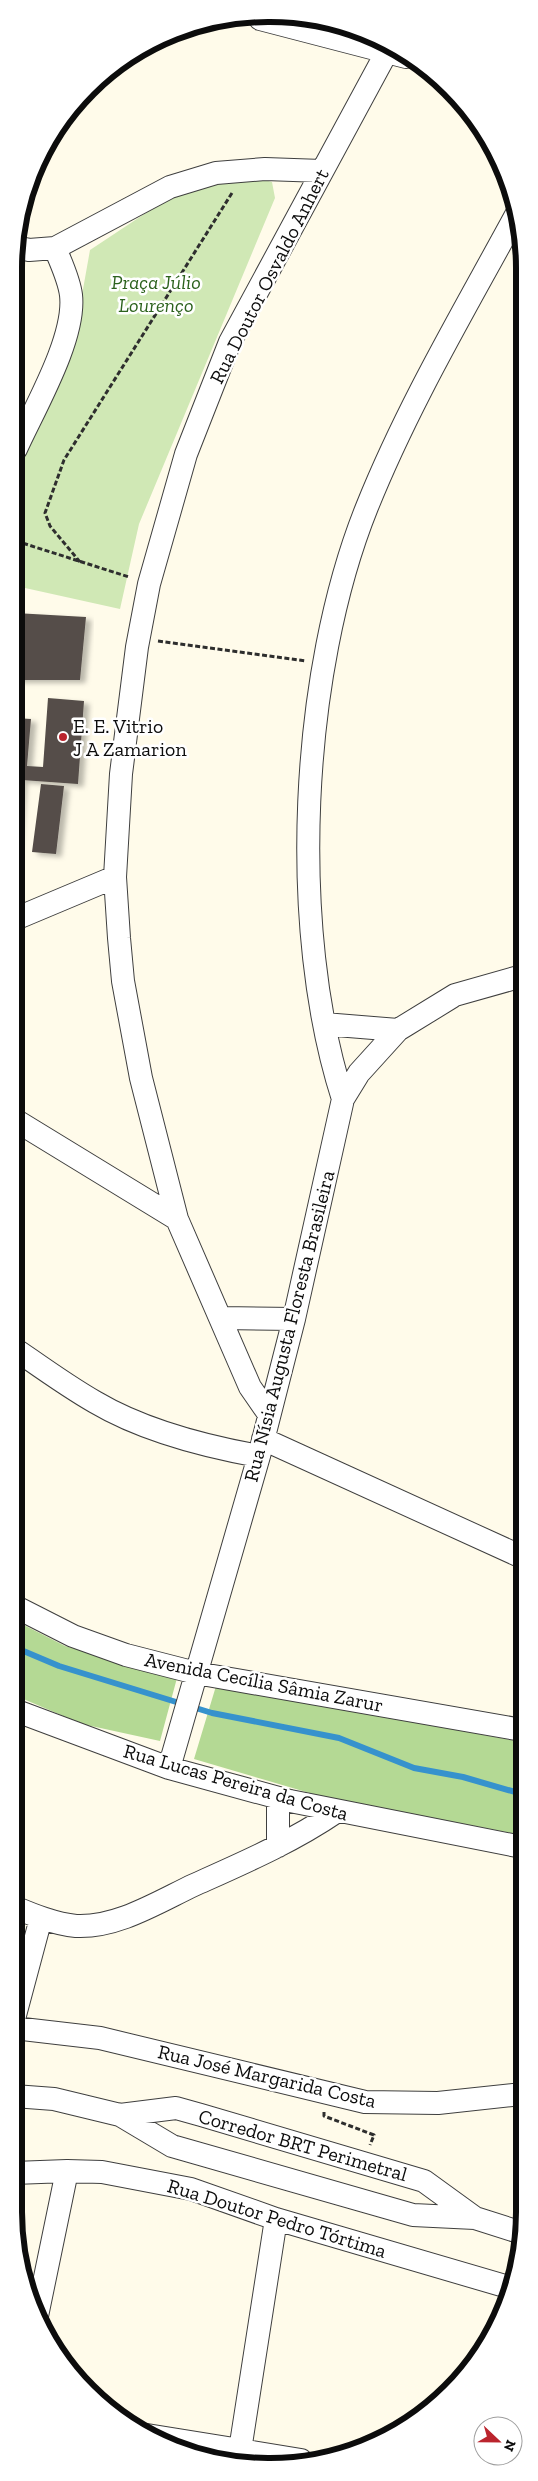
<svg xmlns="http://www.w3.org/2000/svg" width="538" height="2481" font-family="'Zilla Slab',serif">
	<defs>
		<filter id="shadow"><feDropShadow dx="5.5" dy="3" stdDeviation="2.5" flood-color="#0004"/></filter>
	</defs>
	<rect width="100%" height="100%" fill="#fffbea"/>
	<path fill="#d0e8b5" d="M 257,178 L 272,182 L 275,198 L 139,524 L 120,609 L 16,586 L 16,473 L 72,351 L 90,250 L 176,193 L 228,181 Z"/>
	<path fill="#b4d994" d="M 14,1620 L 65,1646 L 177,1678 L 160,1741 L 82,1724 L 14,1695 Z
		M 216,1686 L 522,1742 L 522,1835 L 323,1797 L 194,1759 Z"/>
	<g fill="none" stroke-linecap="round" stroke-linejoin="round">
		<path stroke="#3692cd" stroke-width="6" d="M 14,1647 L 59,1666 L 212,1713 L 339,1738 L 414,1768 L 463,1777 L 522,1794"/>
	</g>
	<path fill="#544d48" filter="url(#shadow)" d="M 15,613 L 86,617 L 80,680 L 15,680 Z
		M 48,698 L 84,701 L 78,784 L 22,780 L 15,861 L 15,718 L 31,719 L 27,766 L 43,767 Z
		M 41,784 L 64,786 L 56,854 L 32,852 Z"/>
	<g fill="none" stroke-linecap="round" stroke-linejoin="round">
		<defs>
			<path id="minor" d="M 260,19 L 406,57
				M 16,247 L 29,250 L 55,248 L 170,187 L 216,173 L 265,169 L 322,171
				M 16,449 C 34,409 76,338 71,295 C 69,279 61,263 55,248
				M 15,919 L 115,877
				M 324,1024 L 398,1030
				M 343,1099 C 288,929 300,673 367,507 C 408,405 464,311 516,215
				M 15,1120 L 177,1219
				M 221,1318 L 294,1319
				M 15,1349 C 41,1367 67,1386 95,1402 C 144,1431 203,1446 259,1456
				M 268,1413 L 250,1387 L 177,1219 L 141,1078 L 123,981 L 119,938 L 115,877 L 121,774 L 137,647 L 149,584 L 186,454 L 230,342 L 390,46
				M 263,1439 L 522,1557
				M 14,1606 L 73,1636 L 126,1655 L 196,1673 L 522,1730
				M 14,1710 L 169,1768 L 290,1801 L 522,1847
				M 169,1768 L 259,1456 L 294,1319 L 343,1099 L 359,1073 L 398,1030 L 455,995 L 522,976
				M 278,1798 L 278,1846
				M 14,1907 C 33,1915 55,1924 76,1926 C 117,1928 158,1902 194,1885 C 243,1863 292,1842 336,1812
				M 14,2019 L 41,1918
				M 14,2028 L 100,2038 L 365,2102 L 438,2103 L 522,2094
				M 14,2096 L 54,2099 L 120,2115 L 172,2146 L 413,2215 L 475,2218 L 522,2233
				M 120,2115 L 176,2108 L 201,2115 L 424,2181 L 475,2218
				M 14,2173 L 67,2171 L 102,2172 L 191,2189 L 276,2219 L 508,2287
				M 37,2316 L 67,2171
				M 147,2435 L 301,2460
				M 238,2463 L 276,2219"/>
		</defs>
		<use href="#minor" stroke="#3f3f3f" stroke-width="24"/>
		<path stroke="#2e2e2e" stroke-width="3" stroke-dasharray="5 2.5" stroke-linecap="butt" d="M 16,541 L 129,577
			M 80,562 L 50,526 L 45,513 L 64,460 L 232,193
			M 158,641 L 306,661
			M 324,2112 L 324,2116 L 374,2135 L 370,2145"/>
		<use href="#minor" stroke="#fff" stroke-width="22"/>
	</g>
	<circle fill="#bb242d" stroke="#fff" stroke-width="2" cx="63" cy="737" r="5"/>
	<g text-anchor="middle" dominant-baseline="central" stroke-width="5" stroke-linejoin="round" paint-order="stroke">
		<g font-size="20" fill="#0c0c0c" stroke="#fff">
			<text transform="translate(269 276) rotate(-63)">Rua Doutor Osvaldo Anhert</text>
			<text transform="translate(289 1326) rotate(-76)">Rua Nísia Augusta Floresta Brasileira</text>
			<text transform="translate(264 1682) rotate(11)">Avenida Cecília Sâmia Zarur</text>
			<text transform="translate(236 1782) rotate(16)">Rua Lucas Pereira da Costa</text>
			<text transform="translate(267 2076) rotate(13)">Rua José Margarida Costa</text>
			<text transform="translate(303 2145) rotate(16)">Corredor BRT Perimetral</text>
			<text transform="translate(277 2218) rotate(17)">Rua Doutor Pedro Tórtima</text>
		</g>
		<g font-size="20" font-style="italic" fill="#2c621d" stroke="#fff">
			<text x="156" y="282">Praça Júlio<tspan x="156" dy="23">Lourenço</tspan></text>
		</g>
		<g font-size="20" fill="#0c0c0c" stroke="#fff" text-anchor="start">
			<text x="73" y="726">E. E. Vitrio<tspan x="73" dy="23">J A Zamarion</tspan></text>
		</g>
	</g>
	<path d="M0 0H538V2481H0ZM268 22H270A246 246 0 0 1 516 268V2212A246 246 0 0 1 270 2458H268A246 246 0 0 1 22 2212V268A246 246 0 0 1 268 22Z" fill="#fff" fill-rule="evenodd"/>
	<path fill="none" stroke="#0c0c0c" stroke-width="6" d="M268 22H270A246 246 0 0 1 516 268V2212A246 246 0 0 1 270 2458H268A246 246 0 0 1 22 2212V268A246 246 0 0 1 268 22Z"/>
	<g transform="translate(498 2441) rotate(112)"><circle r="24" fill="#ffffff" stroke="#9e9e9e"/>
	<path d="M0-4L9 19L0 12L-9 19Z" fill="#bb242d"/>
	<text y="-8" font-size="14" font-weight="bold" text-anchor="middle" fill="#0c0c0c">N</text>
	</g>
</svg>
